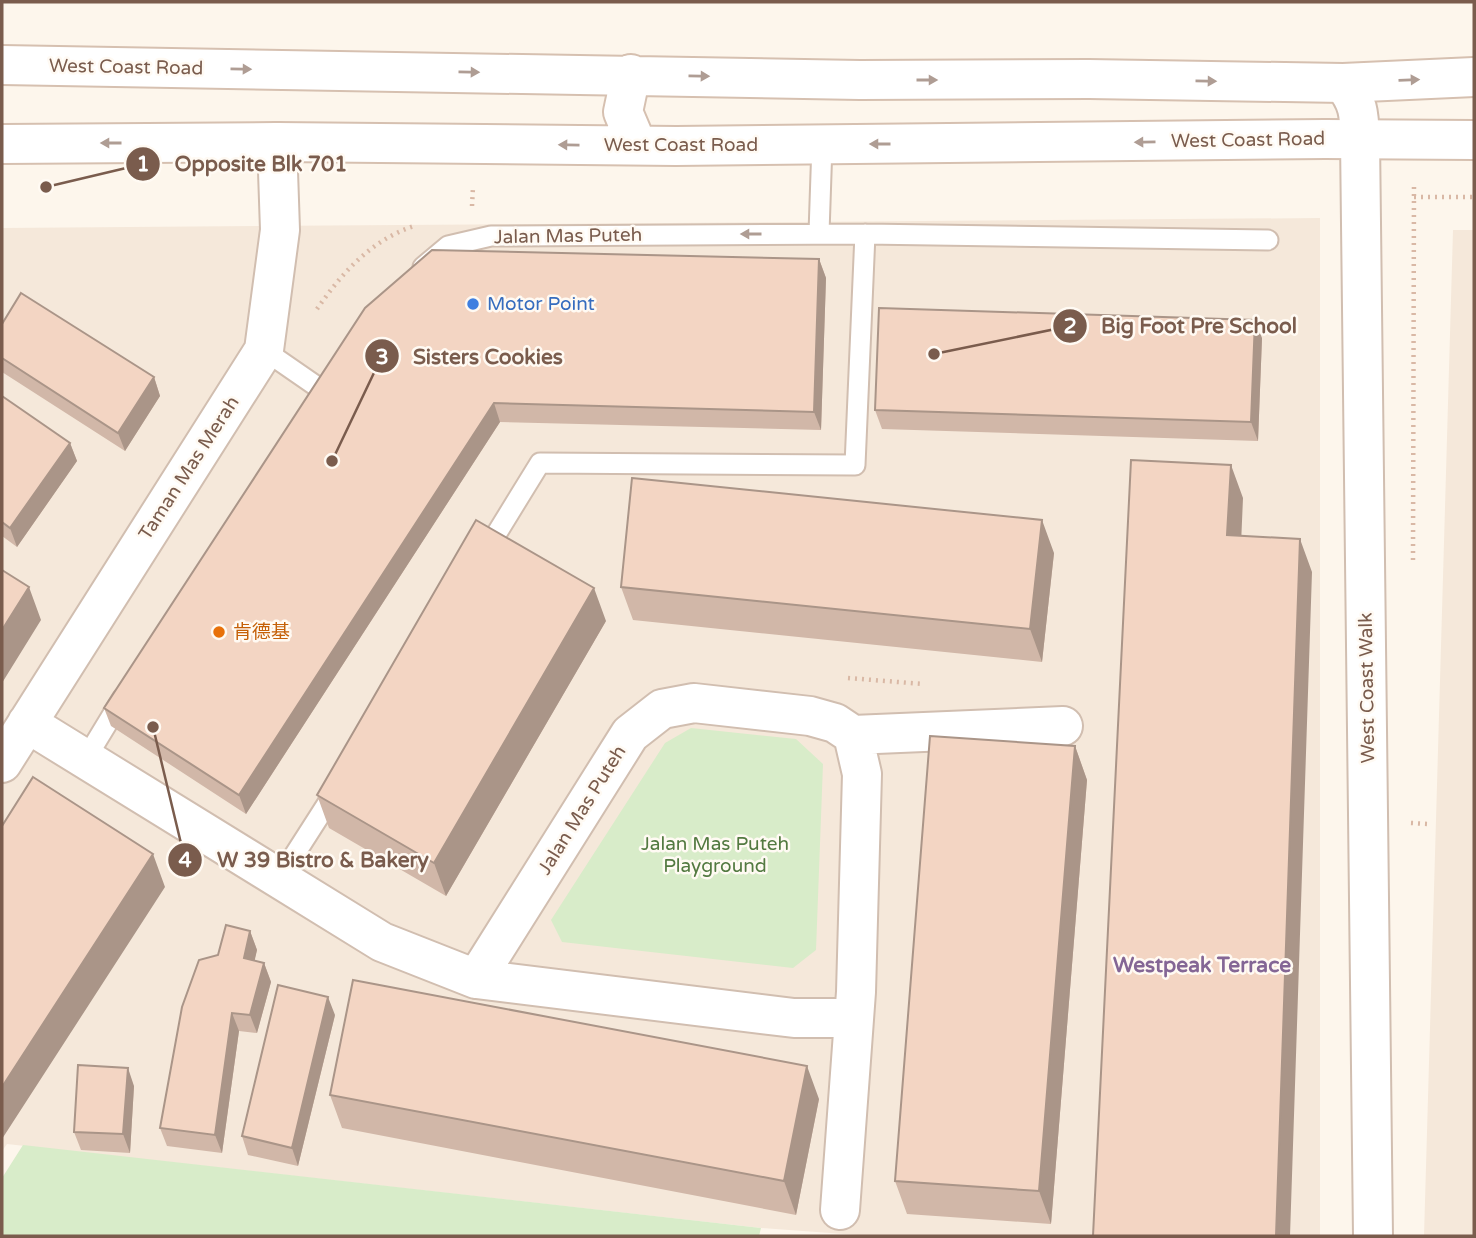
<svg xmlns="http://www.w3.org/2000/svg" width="1476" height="1238" font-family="'Varela Round','Noto Sans SC',sans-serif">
	<rect width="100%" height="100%" fill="#fdf6ec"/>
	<path fill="#f5e8da" d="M 1320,218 L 1320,1236 L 871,1236 L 761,1228 L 7,1144 L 2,1151 L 2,228 Z
		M 1453,230 L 1474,230 L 1474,1236 L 1424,1236 Z"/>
	<path fill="#d8ecc9" d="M 691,728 L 796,739 L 823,764 L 816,950 L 793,968 L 562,942 L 551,920 L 665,743 Z
		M 23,1145 L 761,1228 L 759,1236 L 2,1236 L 2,1178 Z"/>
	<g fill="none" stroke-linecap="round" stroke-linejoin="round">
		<defs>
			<path id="lane" d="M 819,233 L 822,144
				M 423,267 L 448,246 L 491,236 L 865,234 L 1268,240
				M 264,350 L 319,388
				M 484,554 L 540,463 L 855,465 L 865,234
				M 85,760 L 122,699
				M 279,879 L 336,790"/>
			<path id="street" d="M 1343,83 C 1359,103 1359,114 1360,139 L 1373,1236
				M 27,723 L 382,942 L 476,979 L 794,1018 L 854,1018
				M 2,763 L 264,350 L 280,230 L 277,142
				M 476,979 L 630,734 L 662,709 L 694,703 L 810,716 L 835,723 L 853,735 L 1063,726
				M 840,1210 L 856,992 L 862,774 L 853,735"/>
			<path id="secondary" d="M 2,65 L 860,80 L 1089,79 L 1343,83 L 1474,77
				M 631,74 L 623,112 L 637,145
				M 2,144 L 277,142 L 676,146 L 1325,139 L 1474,140"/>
		</defs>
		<use href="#lane" stroke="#d1beb0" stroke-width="23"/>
		<use href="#street" stroke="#d1beb0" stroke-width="42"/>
		<use href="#secondary" stroke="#d6c0b0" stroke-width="42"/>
		<path stroke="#d9b8a5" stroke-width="4.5" stroke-dasharray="2 5" stroke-linecap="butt" d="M 1414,197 L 1474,197
			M 472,206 L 473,187
			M 317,309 C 342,273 371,240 414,226
			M 1413,560 L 1414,184
			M 848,678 L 923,684
			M 1411,823 L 1428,824"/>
		<use href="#lane" stroke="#fff" stroke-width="19"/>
		<use href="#street" stroke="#fff" stroke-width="38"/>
		<use href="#secondary" stroke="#fff" stroke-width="38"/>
	</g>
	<path fill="#d1b7a8" d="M 819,259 L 826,278 L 821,430 L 500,422 L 246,814 L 111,726 L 104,708 L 365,308 Z
		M 2,324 L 154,377 L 160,396 L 125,451 L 2,372 Z
		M 1262,338 L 1258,441 L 882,429 L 875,410 Z
		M 2,396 L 70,443 L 77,461 L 17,547 L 2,536 Z
		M 1054,553 L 1042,662 L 633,620 L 621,587 Z
		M 606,621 L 446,896 L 329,828 L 317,795 Z
		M 1075,746 L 1087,780 L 1051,1224 L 907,1214 L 895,1181 Z
		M 250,931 L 257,950 L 254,961 L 264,963 L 271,982 L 257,1033 L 239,1031 L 222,1153 L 167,1146 L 160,1128 L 218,955 Z
		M 335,1015 L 298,1166 L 248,1155 L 242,1136 Z
		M 134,1086 L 130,1153 L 81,1150 L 74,1132 Z
		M 330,1095 L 819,1099 L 796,1215 L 342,1128 Z"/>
	<path fill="#aa9588" d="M 819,259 L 826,278 L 821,430 L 814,412 Z
		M 1255,320 L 1262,338 L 1258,441 L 1251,422 Z
		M 154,377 L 160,396 L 125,451 L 118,433 Z
		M 494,403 L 500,422 L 246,814 L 239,795 Z
		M 70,443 L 77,461 L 17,547 L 10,528 Z
		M 1231,465 L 1243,498 L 1240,568 L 1227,535 Z
		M 1042,520 L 1054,553 L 1042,662 L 1030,629 Z
		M 1300,539 L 1312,572 L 1290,1236 L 1276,1236 Z
		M 29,587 L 41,620 L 2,683 L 2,630 Z
		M 594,588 L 606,621 L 446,896 L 434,863 Z
		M 1075,746 L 1087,780 L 1051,1224 L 1039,1191 Z
		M 153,854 L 165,887 L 2,1139 L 2,1087 Z
		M 250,931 L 257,950 L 251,977 L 244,958 Z
		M 264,963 L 271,982 L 257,1033 L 250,1015 Z
		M 328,997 L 335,1015 L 298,1166 L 292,1148 Z
		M 232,1013 L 239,1031 L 222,1153 L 215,1135 Z
		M 807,1066 L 819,1099 L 796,1215 L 784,1181 Z
		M 128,1068 L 134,1086 L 130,1153 L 123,1134 Z"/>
	<path fill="#f3d5c3" stroke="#aa9588" stroke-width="2" d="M 432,250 L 819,259 L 814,412 L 494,403 L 239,795 L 104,708 L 365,308 Z
		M 21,293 L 154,377 L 118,433 L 2,358 L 2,324 Z
		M 879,308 L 1255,320 L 1251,422 L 875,410 Z
		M 2,396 L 70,443 L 10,528 L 2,522 Z
		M 1131,460 L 1231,465 L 1227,535 L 1300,539 L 1276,1236 L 1093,1236 Z
		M 632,478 L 1042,520 L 1030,629 L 621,587 Z
		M 476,520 L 594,588 L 434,863 L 317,795 Z
		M 2,570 L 29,587 L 2,630 Z
		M 930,736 L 1075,746 L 1039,1191 L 895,1181 Z
		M 33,777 L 153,854 L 2,1087 L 2,826 Z
		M 226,925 L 250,931 L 244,958 L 264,963 L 250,1015 L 232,1013 L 215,1135 L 160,1128 L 182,1007 L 199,960 L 218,955 Z
		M 353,980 L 807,1066 L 784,1181 L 330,1095 Z
		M 278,985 L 328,997 L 292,1148 L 242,1136 Z
		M 78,1065 L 128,1068 L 123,1134 L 74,1132 Z"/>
	<defs><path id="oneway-solid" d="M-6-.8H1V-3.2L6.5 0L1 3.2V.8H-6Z" transform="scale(1.75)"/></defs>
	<g fill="#af9d94">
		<use href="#oneway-solid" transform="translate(241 69) rotate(1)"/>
		<use href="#oneway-solid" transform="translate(469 72) rotate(1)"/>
		<use href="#oneway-solid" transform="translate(699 76) rotate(1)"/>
		<use href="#oneway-solid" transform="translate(927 80)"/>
		<use href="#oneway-solid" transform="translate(1409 80) rotate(-2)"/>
		<use href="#oneway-solid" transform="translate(1206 81) rotate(1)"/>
		<use href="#oneway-solid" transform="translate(1145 142) rotate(179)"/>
		<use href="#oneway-solid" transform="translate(111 143) rotate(180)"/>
		<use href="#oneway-solid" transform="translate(880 144) rotate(-180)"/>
		<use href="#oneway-solid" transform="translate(569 145) rotate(-179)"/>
		<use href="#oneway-solid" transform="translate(751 234) rotate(180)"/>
	</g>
	<circle fill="#3f7fe0" stroke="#fffaf3" stroke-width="2.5" cx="473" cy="304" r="7"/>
	<circle fill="#e8710a" stroke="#fffaf3" stroke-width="2.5" cx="219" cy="632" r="7"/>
	<g text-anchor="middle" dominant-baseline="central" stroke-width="5" stroke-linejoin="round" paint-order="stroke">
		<g font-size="19" fill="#7a5c4d" stroke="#fffaf3">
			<text transform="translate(126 67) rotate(1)">West Coast Road</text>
			<text transform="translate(1248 140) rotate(-1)">West Coast Road</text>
			<text x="681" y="145">West Coast Road</text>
			<text transform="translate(568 236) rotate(-1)">Jalan Mas Puteh</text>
			<text transform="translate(189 468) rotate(-57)">Taman Mas Merah</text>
			<text transform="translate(1367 688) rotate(-91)">West Coast Walk</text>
			<text transform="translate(582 810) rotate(-58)">Jalan Mas Puteh</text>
		</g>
		<g font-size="19" fill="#366cbe" stroke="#fffaf3" text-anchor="start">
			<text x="487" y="304">Motor Point</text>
		</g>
		<g font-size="19" fill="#c56008" stroke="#fffaf3" text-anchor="start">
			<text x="233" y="632">肯德基</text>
		</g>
		<g font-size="19" fill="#537a41" stroke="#fffaf3">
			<text x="715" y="844">Jalan Mas Puteh<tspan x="715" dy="22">Playground</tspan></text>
		</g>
		<g font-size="21" font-weight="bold" fill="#846695" stroke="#fffaf3">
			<text x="1202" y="965">Westpeak Terrace</text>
		</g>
	</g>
	<path fill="none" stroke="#7a5c4d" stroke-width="2.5" d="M46 187L143 164M934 354L1070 326M332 461L382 356M153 727L185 860"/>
	<g fill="#7a5c4d" stroke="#fffaf3" stroke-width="2.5">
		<circle cx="46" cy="187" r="7"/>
		<circle cx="934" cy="354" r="7"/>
		<circle cx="332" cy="461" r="7"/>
		<circle cx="153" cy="727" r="7"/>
		<circle cx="143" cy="164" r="18"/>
		<circle cx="1070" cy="326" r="18"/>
		<circle cx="382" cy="356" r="18"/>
		<circle cx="185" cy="860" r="18"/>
	</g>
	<g font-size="21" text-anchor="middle" font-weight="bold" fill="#fff">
		<text x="143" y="171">1</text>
		<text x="1070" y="333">2</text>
		<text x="382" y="364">3</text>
		<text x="185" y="867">4</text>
	</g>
	<g font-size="21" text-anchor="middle" font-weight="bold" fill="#7a5c4d" stroke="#fffaf3" stroke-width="5" stroke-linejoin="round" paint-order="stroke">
		<text x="261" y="171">Opposite Blk 701</text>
		<text x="1199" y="333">Big Foot Pre School</text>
		<text x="488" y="364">Sisters Cookies</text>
		<text x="323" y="867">W 39 Bistro &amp; Bakery</text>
	</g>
	<rect width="1476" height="1238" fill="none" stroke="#7a5c4d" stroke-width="7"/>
</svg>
